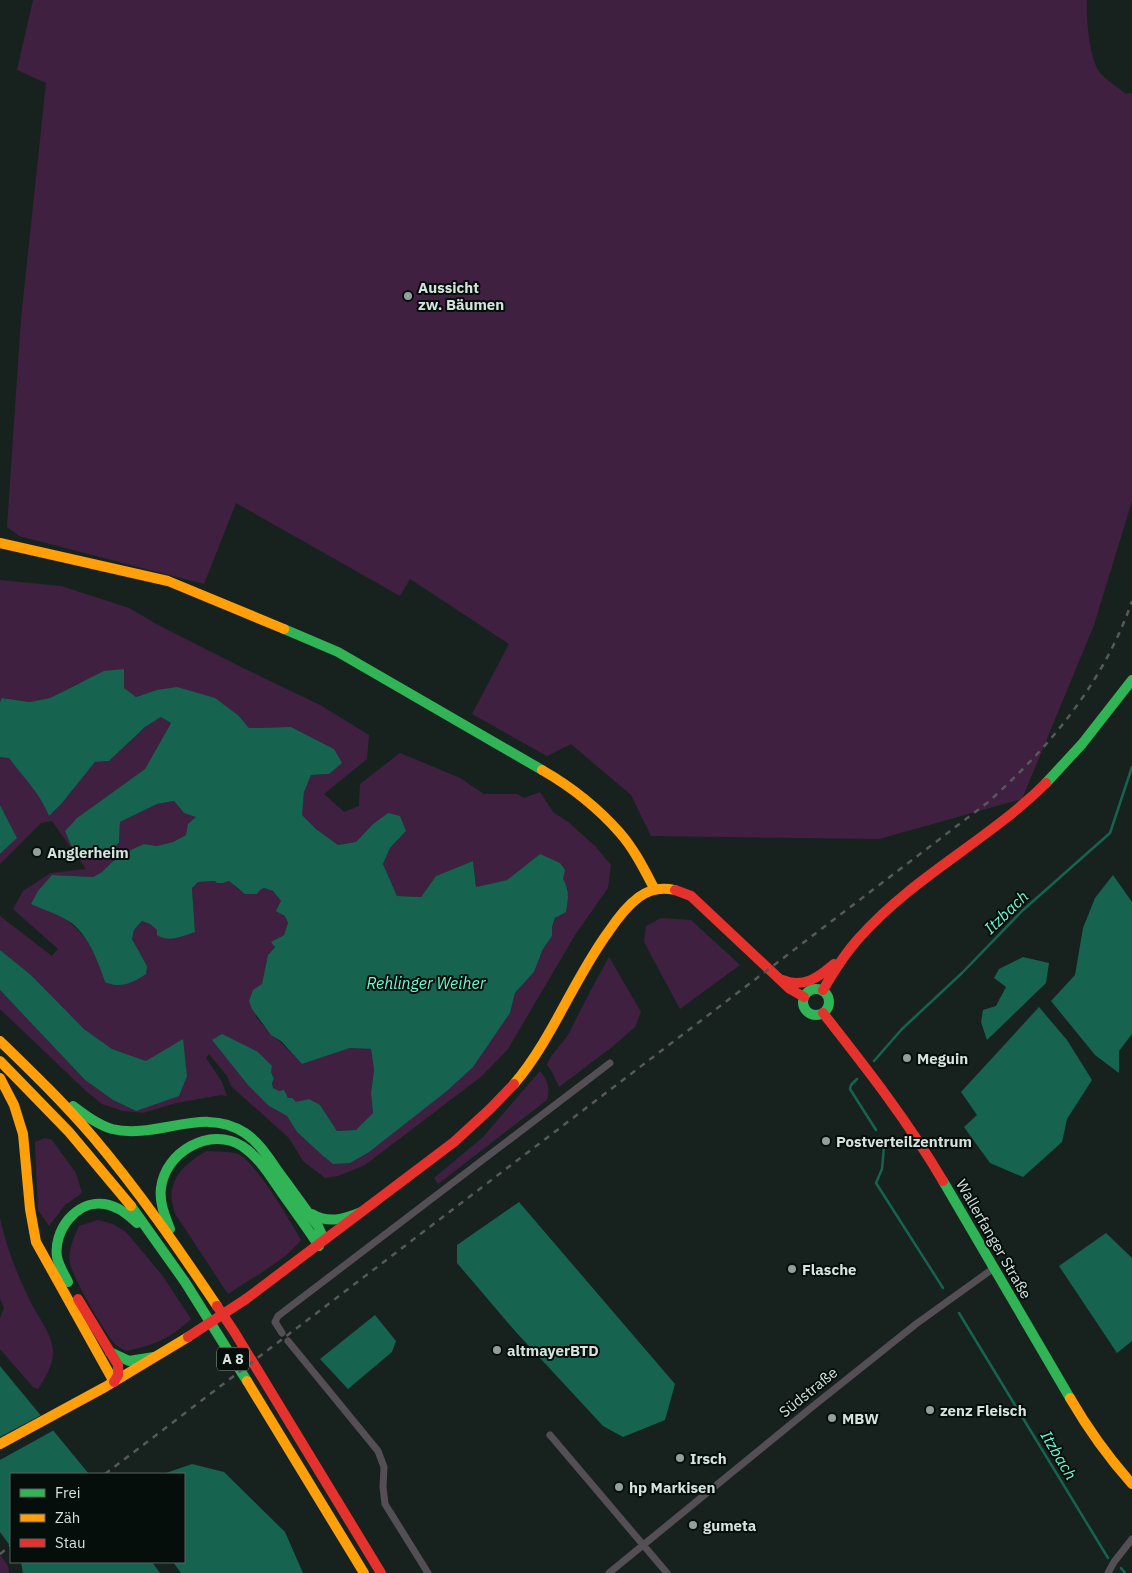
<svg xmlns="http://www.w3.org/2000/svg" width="1132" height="1573" font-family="'IBM Plex Sans',sans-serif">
	<rect width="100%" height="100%" fill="#17221f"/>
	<path fill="#402041" d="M 33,0 L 1087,0 C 1086,17 1089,61 1101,74 C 1107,81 1118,87 1126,94 L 1132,93 L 1132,501 L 1094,625 L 1022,799 L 879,839 L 651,836 L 631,795 L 571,744 L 547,756 L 472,714 L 509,644 L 410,579 L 400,596 L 236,503 L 204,584 L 19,536 L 7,527 L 21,319 L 46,83 L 17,70 Z
		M 0,580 L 61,586 L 129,608 L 158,625 L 247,670 L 320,705 L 369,735 L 367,759 L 324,794 L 344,812 L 359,806 L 360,784 L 400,753 L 460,778 L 484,794 L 517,794 L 524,798 L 540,792 L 553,812 L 568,822 L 595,846 L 611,865 L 608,888 L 575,935 L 508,1049 L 482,1076 L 365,1165 L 338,1176 L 325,1178 L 303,1161 L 289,1138 L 231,1086 L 227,1076 L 209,1054 L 206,1058 L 222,1082 L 227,1096 L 221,1095 L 176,1103 L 143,1113 L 123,1111 L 102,1104 L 86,1091 L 0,1009 L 0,990 L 85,1080 L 113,1100 L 136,1111 L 146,1061 L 112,1049 L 84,1029 L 31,975 L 0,950 L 0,916 L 52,956 L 58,949 L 13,909 L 23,891 L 51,873 L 86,869 L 52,821 L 41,823 L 0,864 L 0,854 L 17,838 L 0,805 L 0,757 L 9,757 L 33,787 L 43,802 L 49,815 L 62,803 L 95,762 L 109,761 L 145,727 L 161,717 L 171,723 L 145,769 L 77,818 L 65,831 L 77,852 L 102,854 L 119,843 L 120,822 L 157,804 L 174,801 L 184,813 L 197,816 L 186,835 L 173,842 L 157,846 L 144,844 L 112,862 L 102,872 L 93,877 L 52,875 L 61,917 C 85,930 98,957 105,982 L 147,966 L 132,939 L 134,930 L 142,921 L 150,924 L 157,930 L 157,933 L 195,932 L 192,888 L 198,882 L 215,881 L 217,883 L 223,883 L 229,881 L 239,890 L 259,890 L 264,888 L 273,891 L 281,901 L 288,923 L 284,935 L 276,939 L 275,946 L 268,955 L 256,1017 C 270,1034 287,1047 302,1064 L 350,1048 L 371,1049 L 374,1070 L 371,1093 L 373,1113 L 356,1130 L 337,1131 L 320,1105 L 296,1102 L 288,1098 L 273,1088 L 272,1083 L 274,1079 L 271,1072 L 258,1052 L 269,1106 L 287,1116 L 297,1132 L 323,1156 L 333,1164 L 425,1108 L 447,1091 L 473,1066 L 510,1013 L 515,993 L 534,972 L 543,949 L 552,936 L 552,927 L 568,889 L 548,858 L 540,854 L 507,880 L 476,887 L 473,861 L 436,876 L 421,897 L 397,896 L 383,864 L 390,848 L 406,831 L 372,825 L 356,842 L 338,845 L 316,829 L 301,815 L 304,792 L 311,775 L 329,774 L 334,749 L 291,727 L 249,728 L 239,716 L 157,690 L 136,697 L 124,689 L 124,669 L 77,684 L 50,698 L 31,702 L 3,698 L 0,702 Z
		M 661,918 L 691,920 L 740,965 L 680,1009 L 644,942 L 646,926 Z
		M 609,957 L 641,1012 L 635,1027 L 612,1047 L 559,1087 L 552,1072 L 547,1065 C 551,1053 563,1044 569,1033 C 582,1007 595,982 609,957 Z
		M 540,1071 C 548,1082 550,1087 547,1100 L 438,1184 L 434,1178 L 482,1138 Z
		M 45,1138 L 52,1140 L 76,1173 L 82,1193 L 65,1205 L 49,1226 L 38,1210 L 35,1142 Z
		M 207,1151 C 216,1152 230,1151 238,1154 C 256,1162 290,1221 301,1240 C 286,1260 250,1279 228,1294 L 176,1215 C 163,1185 181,1165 207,1151 Z
		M 0,1218 C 6,1247 17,1274 30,1301 C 38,1317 51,1332 53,1350 C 54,1364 45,1378 38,1389 L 33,1387 L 0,1349 L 0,1318 L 4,1308 L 0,1299 Z
		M 98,1220 L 113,1224 L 126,1232 L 162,1275 L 191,1319 C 170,1339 154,1345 126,1351 C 123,1349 119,1347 116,1345 C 106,1336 72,1276 70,1263 C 68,1250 74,1237 79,1226 Z
		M 0,1554 L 8,1566 L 9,1573 L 0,1573 Z"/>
	<path fill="#166350" d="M 124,669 L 124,688 L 136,697 L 157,690 L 177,687 L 215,698 L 239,716 L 249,728 L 291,727 L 334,749 L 342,763 L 329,774 L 311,775 L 304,792 L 302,815 L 316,829 L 338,845 L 356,842 L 372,825 L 388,813 L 400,816 L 406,831 L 390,848 L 383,864 L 397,896 L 421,897 L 436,876 L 473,861 L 476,887 L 507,880 L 540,854 L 560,863 L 565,870 L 563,879 C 570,891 568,898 566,912 L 555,918 L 552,927 L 552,936 L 543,949 L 534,972 L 515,993 L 510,1013 L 473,1067 L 447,1091 L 369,1152 L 350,1163 L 333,1164 L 323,1156 L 297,1132 L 287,1116 L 269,1106 L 248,1085 L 212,1040 L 222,1034 L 258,1052 L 272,1066 L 271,1072 L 274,1079 L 272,1083 L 273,1088 L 279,1091 L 284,1090 L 288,1098 L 292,1098 L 296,1102 L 309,1099 L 320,1105 L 337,1131 L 356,1130 L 373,1113 L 371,1093 L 374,1070 L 371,1049 L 350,1048 L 302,1064 L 281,1041 L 271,1035 L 252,1009 L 249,1001 L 253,990 L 262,984 L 268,955 L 275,947 L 271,942 L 284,935 L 288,923 L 285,916 L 276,911 L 281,901 L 273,891 L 264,888 L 260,890 L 257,894 L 245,894 L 229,881 L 223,883 L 217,883 L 215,881 L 198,882 L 192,888 L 195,932 C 182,936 169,943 157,935 L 157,930 L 150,924 L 142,921 L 134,930 L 132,939 L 147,966 L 146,974 C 133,983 120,989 105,982 C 99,963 87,933 70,922 C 58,914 44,910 31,904 L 38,891 L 52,875 L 93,877 L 102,872 L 112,862 L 131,850 L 144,844 L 157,846 L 173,842 L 186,835 L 188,824 L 196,817 L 184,813 L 174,801 L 157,804 L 120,822 L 119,843 C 102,857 98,854 77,853 L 71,845 L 65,831 L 77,818 L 145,769 L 171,723 L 161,717 L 145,727 L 109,761 L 95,762 L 62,803 L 49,816 C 40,793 23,777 9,758 L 0,757 L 0,702 L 2,698 L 30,702 L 50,698 L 104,671 Z
		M 0,805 L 17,838 L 0,854 Z
		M 1113,875 L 1132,902 L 1132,1034 L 1119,1051 L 1119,1073 L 1095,1055 L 1051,1001 L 1075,975 L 1083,928 L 1095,898 Z
		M 0,950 L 31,975 L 84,1029 L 112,1049 L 146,1061 L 183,1039 L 187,1076 L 179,1096 L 136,1111 L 113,1100 L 85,1080 L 0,990 Z
		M 1023,957 L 1049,963 L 1046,983 L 987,1040 L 981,1022 L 983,1010 L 996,1006 L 1006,987 L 994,978 L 999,969 Z
		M 1039,1007 L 1067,1040 L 1092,1080 L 1067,1119 L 1062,1142 L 1023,1177 L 990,1163 L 964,1127 L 977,1115 L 961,1092 Z
		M 519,1202 L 675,1384 L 665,1420 L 623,1437 L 603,1426 L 515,1331 L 457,1263 L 457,1245 Z
		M 1106,1233 L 1132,1258 L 1132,1341 L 1117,1353 L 1059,1266 Z
		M 375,1315 L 396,1341 L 392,1352 L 348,1389 L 320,1359 Z
		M 0,1366 L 89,1474 L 11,1474 L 11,1547 L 0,1532 Z
		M 192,1464 L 224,1472 L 285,1532 L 303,1573 L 181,1573 L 173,1562 L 184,1562 L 184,1474 L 163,1474 Z
		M 21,1562 L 152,1562 L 160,1573 L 23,1573 Z"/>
	<path fill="#17221f" d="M 43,1414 L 56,1429 L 0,1460 L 0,1437 Z"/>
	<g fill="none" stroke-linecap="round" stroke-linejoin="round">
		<path stroke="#166350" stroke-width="2.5" d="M 874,1061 L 902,1029 L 962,973 L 1022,911 L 1110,833 L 1132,767
			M 857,1079 L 851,1085 L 850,1089 L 876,1130
			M 884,1147 L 882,1169 L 876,1183 L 943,1288
			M 959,1313 L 1108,1558
			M 1121,1568 L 1125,1573"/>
		<path stroke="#544f55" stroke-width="7" d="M 282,1333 L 275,1322 L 278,1316 L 610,1063
			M 288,1341 L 378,1451 L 384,1467 L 383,1487 L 385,1504 L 428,1573
			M 550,1435 L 667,1573
			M 609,1573 L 812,1407 L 916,1324 L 994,1268
			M 1108,1573 L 1114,1562 L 1132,1539"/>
		<path stroke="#30b455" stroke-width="10" d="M 284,629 L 338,652 L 542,770
			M 1046,783 L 1082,744 L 1132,680
			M803 1002a13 13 0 1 1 26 0a13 13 0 1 1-26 0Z
			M 73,1106 C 85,1115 98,1125 112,1129 C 157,1140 204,1105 245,1133 C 260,1143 270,1160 280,1174 C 293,1191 305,1209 318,1226 L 322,1235 L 319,1246
			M 943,1181 L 1070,1398
			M 131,1206 L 185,1282 L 247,1381
			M 312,1214 C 329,1224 344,1219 361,1212
			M 170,1229 C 165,1216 159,1202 161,1188 C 165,1152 210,1126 242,1146 C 260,1158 270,1176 282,1193 C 294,1210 307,1228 319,1246
			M 68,1282 C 64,1274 59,1266 57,1257 C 53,1231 76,1200 104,1204 C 118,1206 127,1214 137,1223
			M 110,1352 L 129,1361 L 154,1357"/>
		<path stroke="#ff9f0a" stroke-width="10" d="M 0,543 L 168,581 L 284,629
			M 542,770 C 570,786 598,808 620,833 C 634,849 644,869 654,888
			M 0,1041 C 32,1072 64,1103 93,1137 C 138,1190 178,1248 217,1306
			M 0,1061 L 69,1132 L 131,1206
			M 0,1078 L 14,1105 L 23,1134 L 30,1209 L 36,1242 L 114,1382
			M 514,1084 C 553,1038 573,980 609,931 C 617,919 627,906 639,897 C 650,889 662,887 675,890
			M 247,1381 L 364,1573
			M 1070,1398 C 1088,1429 1108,1457 1132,1484
			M 0,1444 L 105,1387 L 188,1337"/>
		<path stroke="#e5322d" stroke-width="10" d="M 675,890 L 691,896 L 790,989 L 804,997
			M 783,980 C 803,989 819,977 834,964
			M 823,990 C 834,971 845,953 860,937 C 914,876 989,840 1046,783
			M 823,1013 C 867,1069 907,1120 943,1181
			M 78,1299 L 118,1365 L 118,1375 L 114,1382
			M 246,1299 L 454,1142 L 490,1109 L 514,1084
			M 217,1306 L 235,1333 L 381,1573"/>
		<path stroke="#57585a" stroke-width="2.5" stroke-dasharray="6 6" stroke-linecap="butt" d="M 105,1474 L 987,803 C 1050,747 1104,682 1132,601
			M 0,1554 L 11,1545"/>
		<path stroke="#e5322d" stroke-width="10" d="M 188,1337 L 246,1299"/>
	</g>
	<g fill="#929f9a" stroke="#060e0b" stroke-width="2">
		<circle cx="408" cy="296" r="5"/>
		<circle cx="37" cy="852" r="5"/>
		<circle cx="907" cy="1058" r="5"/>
		<circle cx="826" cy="1141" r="5"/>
		<circle cx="792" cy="1269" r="5"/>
		<circle cx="497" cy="1350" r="5"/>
		<circle cx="930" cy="1410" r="5"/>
		<circle cx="832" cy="1418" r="5"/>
		<circle cx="680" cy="1458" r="5"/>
		<circle cx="619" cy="1487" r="5"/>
		<circle cx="693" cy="1525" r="5"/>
	</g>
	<g text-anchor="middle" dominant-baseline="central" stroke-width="4" stroke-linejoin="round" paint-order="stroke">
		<rect fill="#060e0b" stroke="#97a29e" stroke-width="1" x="217" y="1347.5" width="32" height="23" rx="4"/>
		<g font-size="14" font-weight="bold" fill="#d5e2dd">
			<text x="233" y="1359">A 8</text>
		</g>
		<g font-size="15" font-weight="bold" fill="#d5e2dd" stroke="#060e0b" text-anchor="start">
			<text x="418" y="287">Aussicht<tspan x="418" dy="17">zw. Bäumen</tspan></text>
			<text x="47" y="852">Anglerheim</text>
			<text x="917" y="1058">Meguin</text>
			<text x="836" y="1141">Postverteilzentrum</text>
			<text x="802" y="1269">Flasche</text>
			<text x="507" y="1350">altmayerBTD</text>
			<text x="940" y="1410">zenz Fleisch</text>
			<text x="842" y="1418">MBW</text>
			<text x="690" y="1458">Irsch</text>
			<text x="629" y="1487">hp Markisen</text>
			<text x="703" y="1525">gumeta</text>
		</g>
		<g font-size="15" fill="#d5e2dd" stroke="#060e0b">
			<text transform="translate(994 1239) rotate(60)">Wallerfanger Straße</text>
			<text transform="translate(808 1392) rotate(-39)">Südstraße</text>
		</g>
		<g font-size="16" font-style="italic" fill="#6ffad3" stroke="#060e0b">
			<text transform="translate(1006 912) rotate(-44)">Itzbach</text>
			<text x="426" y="983">Rehlinger Weiher</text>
			<text transform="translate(1059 1455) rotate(59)">Itzbach</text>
		</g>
	</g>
	<rect x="10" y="1473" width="175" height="90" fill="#060e0b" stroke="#59635f"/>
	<rect x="20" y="1489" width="25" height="8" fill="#30b455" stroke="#59635f"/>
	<text x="55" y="1498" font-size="15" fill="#d5e2dd">Frei</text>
	<rect x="20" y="1514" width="25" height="8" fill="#ff9f0a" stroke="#59635f"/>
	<text x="55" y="1523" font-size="15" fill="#d5e2dd">Zäh</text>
	<rect x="20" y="1539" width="25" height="8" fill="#e5322d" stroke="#59635f"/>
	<text x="55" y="1548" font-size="15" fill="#d5e2dd">Stau</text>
</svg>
